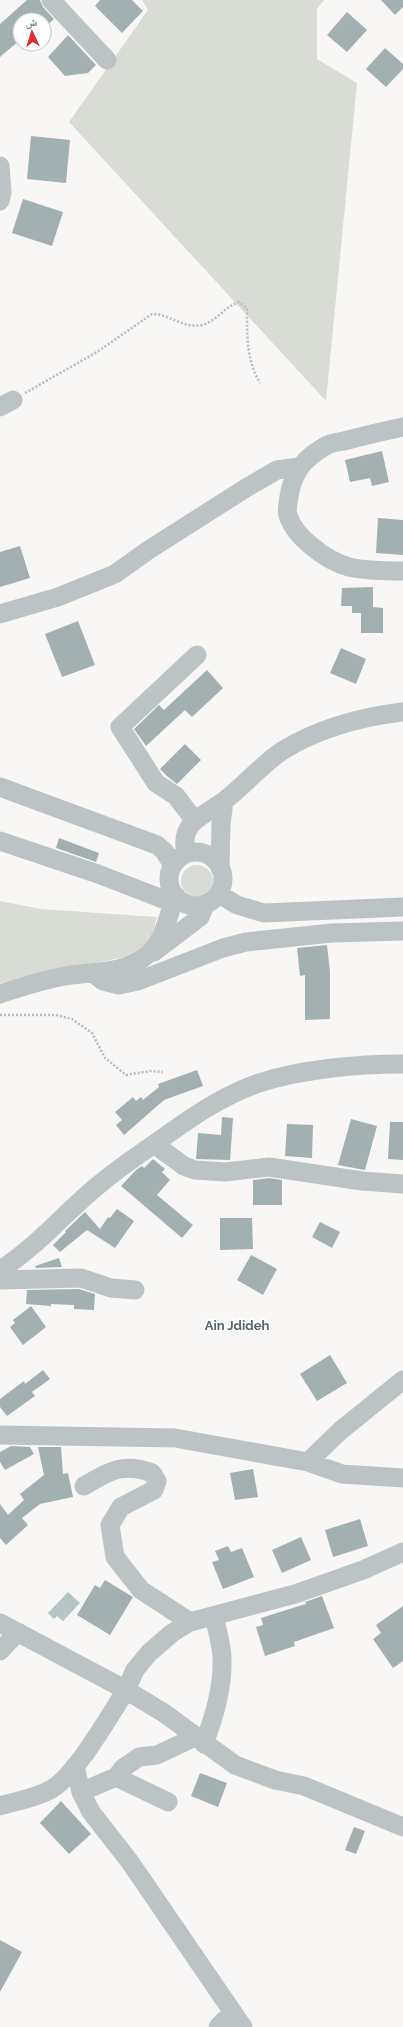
<svg xmlns="http://www.w3.org/2000/svg" width="403" height="2027" font-family="Raleway,'Noto Naskh Arabic',sans-serif">
	<rect width="100%" height="100%" fill="#f8f7f5"/>
	<path fill="#d9dcd4" d="M 142,0 L 324,0 L 317,9 L 317,59 L 357,83 L 326,401 L 69,122 L 148,10 Z
		M181 881a16 16 0 1 1 32 0a16 16 0 1 1-32 0Z
		M 0,901 L 41,909 L 157,917 L 151,939 L 134,955 L 0,983 Z"/>
	<path fill="#b3c5c5" d="M 68,1592 L 80,1603 L 63,1621 L 57,1616 L 54,1619 L 48,1613 Z"/>
	<path fill="#a3b0b2" d="M 27,0 L 40,0 L 43,7 L 54,19 L 44,28 L 44,20 L 20,20 L 20,40 L 0,57 L 0,24 Z
		M 100,0 L 132,0 L 143,11 L 122,33 L 95,6 Z
		M 381,0 L 403,0 L 403,7 L 395,15 Z
		M 347,12 L 367,30 L 347,52 L 327,35 Z
		M 68,35 L 96,65 L 88,73 L 65,76 L 48,57 Z
		M 385,48 L 403,64 L 403,69 L 386,87 L 366,69 Z
		M 31,136 L 70,140 L 66,183 L 27,179 Z
		M 23,199 L 63,212 L 52,246 L 12,233 Z
		M 382,451 L 389,482 L 372,486 L 370,478 L 350,482 L 345,460 Z
		M 378,518 L 403,520 L 403,555 L 376,553 Z
		M 20,546 L 30,578 L 0,587 L 0,552 Z
		M 373,587 L 373,607 L 383,608 L 383,633 L 361,633 L 361,613 L 352,613 L 352,606 L 341,606 L 342,588 Z
		M 78,621 L 95,665 L 62,677 L 45,634 Z
		M 341,648 L 366,659 L 356,684 L 330,673 Z
		M 207,670 L 223,688 L 192,717 L 185,710 L 146,746 L 134,729 L 159,705 L 164,710 Z
		M 185,744 L 201,760 L 177,784 L 168,777 L 160,769 Z
		M 59,838 L 99,853 L 96,862 L 56,848 Z
		M 327,945 L 330,972 L 330,1019 L 305,1020 L 305,975 L 300,976 L 297,948 Z
		M 197,1070 L 203,1086 L 164,1100 L 124,1135 L 116,1125 L 122,1120 L 115,1112 L 133,1097 L 136,1101 L 141,1097 L 143,1100 L 159,1087 L 158,1084 Z
		M 222,1117 L 233,1118 L 230,1160 L 196,1159 L 198,1133 L 221,1135 Z
		M 351,1119 L 377,1126 L 365,1170 L 338,1165 Z
		M 390,1122 L 403,1122 L 403,1160 L 388,1159 Z
		M 287,1124 L 313,1125 L 312,1158 L 285,1156 Z
		M 153,1159 L 165,1169 L 162,1172 L 170,1180 L 157,1195 L 193,1225 L 182,1238 L 121,1186 L 136,1170 L 142,1166 L 144,1168 Z
		M 269,1178 L 282,1180 L 282,1205 L 253,1205 L 253,1180 Z
		M 117,1209 L 134,1221 L 115,1248 L 87,1230 L 60,1252 L 53,1245 L 66,1232 L 65,1231 L 85,1212 L 100,1229 L 108,1217 L 110,1218 Z
		M 220,1218 L 252,1218 L 253,1249 L 220,1250 Z
		M 320,1222 L 340,1232 L 332,1248 L 312,1237 Z
		M 251,1255 L 277,1269 L 263,1295 L 237,1280 Z
		M 59,1258 L 62,1267 L 36,1268 L 35,1266 Z
		M 79,1289 L 95,1294 L 94,1310 L 74,1309 L 74,1305 L 51,1304 L 51,1306 L 26,1304 L 27,1290 Z
		M 31,1306 L 46,1327 L 23,1345 L 10,1327 L 15,1323 L 13,1320 Z
		M 330,1355 L 347,1383 L 317,1401 L 300,1374 Z
		M 43,1370 L 50,1379 L 32,1392 L 35,1396 L 7,1416 L 0,1407 L 0,1399 L 24,1381 L 25,1384 Z
		M 11,1446 L 30,1447 L 34,1454 L 5,1470 L 0,1462 L 0,1452 Z
		M 38,1447 L 61,1447 L 63,1474 L 68,1473 L 73,1497 L 40,1504 L 22,1518 L 28,1525 L 6,1545 L 0,1538 L 0,1504 L 8,1515 L 24,1500 L 20,1494 L 44,1475 Z
		M 253,1469 L 258,1497 L 235,1500 L 230,1473 Z
		M 360,1519 L 368,1546 L 333,1557 L 325,1530 Z
		M 301,1537 L 311,1560 L 282,1573 L 272,1550 Z
		M 228,1546 L 231,1552 L 242,1548 L 254,1577 L 223,1589 L 212,1562 L 219,1560 L 215,1551 Z
		M 105,1580 L 133,1597 L 110,1635 L 77,1615 L 95,1585 L 100,1588 Z
		M 322,1596 L 334,1628 L 294,1642 L 295,1646 L 265,1656 L 256,1627 L 263,1625 L 261,1618 L 299,1606 L 306,1604 L 305,1602 Z
		M 403,1606 L 403,1661 L 393,1668 L 373,1639 L 381,1633 L 376,1625 Z
		M 200,1773 L 227,1783 L 218,1807 L 191,1796 Z
		M 61,1801 L 91,1834 L 69,1854 L 40,1823 Z
		M 354,1827 L 365,1831 L 356,1854 L 345,1850 Z
		M 0,1940 L 22,1952 L 0,1992 Z"/>
	<g fill="none" stroke-linecap="round" stroke-linejoin="round">
		<path stroke="#b7bcbd" stroke-width="2.5" stroke-dasharray="2 2" stroke-linecap="butt" d="M 25,393 L 97,352 L 152,314 C 170,314 183,329 202,325 C 217,321 224,307 239,302 L 247,308 C 247,335 246,359 260,383
			M 0,1015 L 56,1015 L 72,1019 L 92,1033 L 105,1058 L 126,1075 L 150,1071 L 163,1072"/>
		<path stroke="#bcc3c5" stroke-width="19" d="M 51,0 L 107,60
			M 0,166 L 2,192 L 0,201
			M 0,407 L 13,400
			M 403,427 C 383,431 363,436 344,441 C 337,442 329,443 324,447 C 305,458 295,470 290,491 C 289,498 286,509 288,515 C 294,537 327,561 349,567 C 366,571 385,571 403,571
			M 0,614 L 58,597 L 115,574 L 147,551 L 246,488 L 277,470 L 299,467
			M 0,787 L 157,845 L 164,851 L 173,865
			M 195,821 L 176,796 L 156,783 L 120,727 L 197,655
			M 0,841 L 98,874 L 173,903
			M169 879a27 27 0 1 1 54 0a27 27 0 1 1-54 0Z
			M 186,854 C 179,822 202,817 224,801 C 244,786 262,764 282,751 C 319,728 360,717 403,712
			M 220,868 L 221,824 L 224,801
			M 219,894 L 237,905 L 264,913 L 403,907
			M 154,952 L 200,917 L 205,905
			M 94,974 L 103,981 L 119,985 L 138,981 L 223,948 L 246,942 L 332,933 L 403,931
			M 0,994 C 21,987 43,980 65,976 C 97,971 134,974 155,947 C 167,932 168,912 176,896
			M 154,1144 L 184,1166 L 195,1170 L 225,1172 L 269,1167 L 362,1181 L 403,1184
			M 0,1270 C 38,1246 66,1211 101,1183 C 119,1168 138,1155 157,1142 C 189,1119 221,1096 259,1083 C 302,1069 358,1064 403,1064
			M 0,1280 L 81,1278 L 111,1288 L 135,1290
			M 0,1435 L 175,1438 L 308,1462 L 342,1474 L 403,1478
			M 308,1462 L 340,1431 L 403,1380
			M 84,1486 C 109,1471 123,1462 152,1473 L 157,1481 L 154,1490 L 121,1507 L 110,1525 L 115,1557 L 141,1590 L 190,1622
			M 403,1552 L 363,1570 L 295,1594 L 190,1622 L 172,1633 L 149,1653 L 135,1670 L 126,1690 L 164,1713 L 235,1765 L 275,1780 L 304,1786 L 403,1827
			M 0,1623 L 126,1690 C 110,1715 75,1777 50,1790 C 36,1798 16,1801 0,1806
			M 0,1651 L 18,1632
			M 204,1744 C 214,1717 223,1688 222,1659 C 222,1645 217,1630 214,1616
			M 75,1766 L 81,1792 L 91,1812 L 130,1862 L 243,2027
			M 116,1777 L 123,1768 L 139,1757 L 157,1755 L 195,1737
			M 81,1792 L 116,1777 L 168,1802
			M 218,2027 L 233,2012"/>
	</g>
	<g text-anchor="middle" dominant-baseline="central" stroke-width="4" stroke-linejoin="round" paint-order="stroke">
		<g font-size="13" font-weight="bold" fill="#55676a" stroke="#fff">
			<text x="237" y="1325">Ain Jdideh</text>
		</g>
	</g>
	<g transform="translate(32 32) rotate(356)"><circle r="19" fill="#ffffff" stroke="#c1cacc"/>
	<path d="M0-3L7 15L0 10L-7 15Z" fill="#df2d33"/>
	<text y="-6" font-size="11" font-weight="bold" text-anchor="middle" fill="#637a7f">ش</text>
	</g>
</svg>
